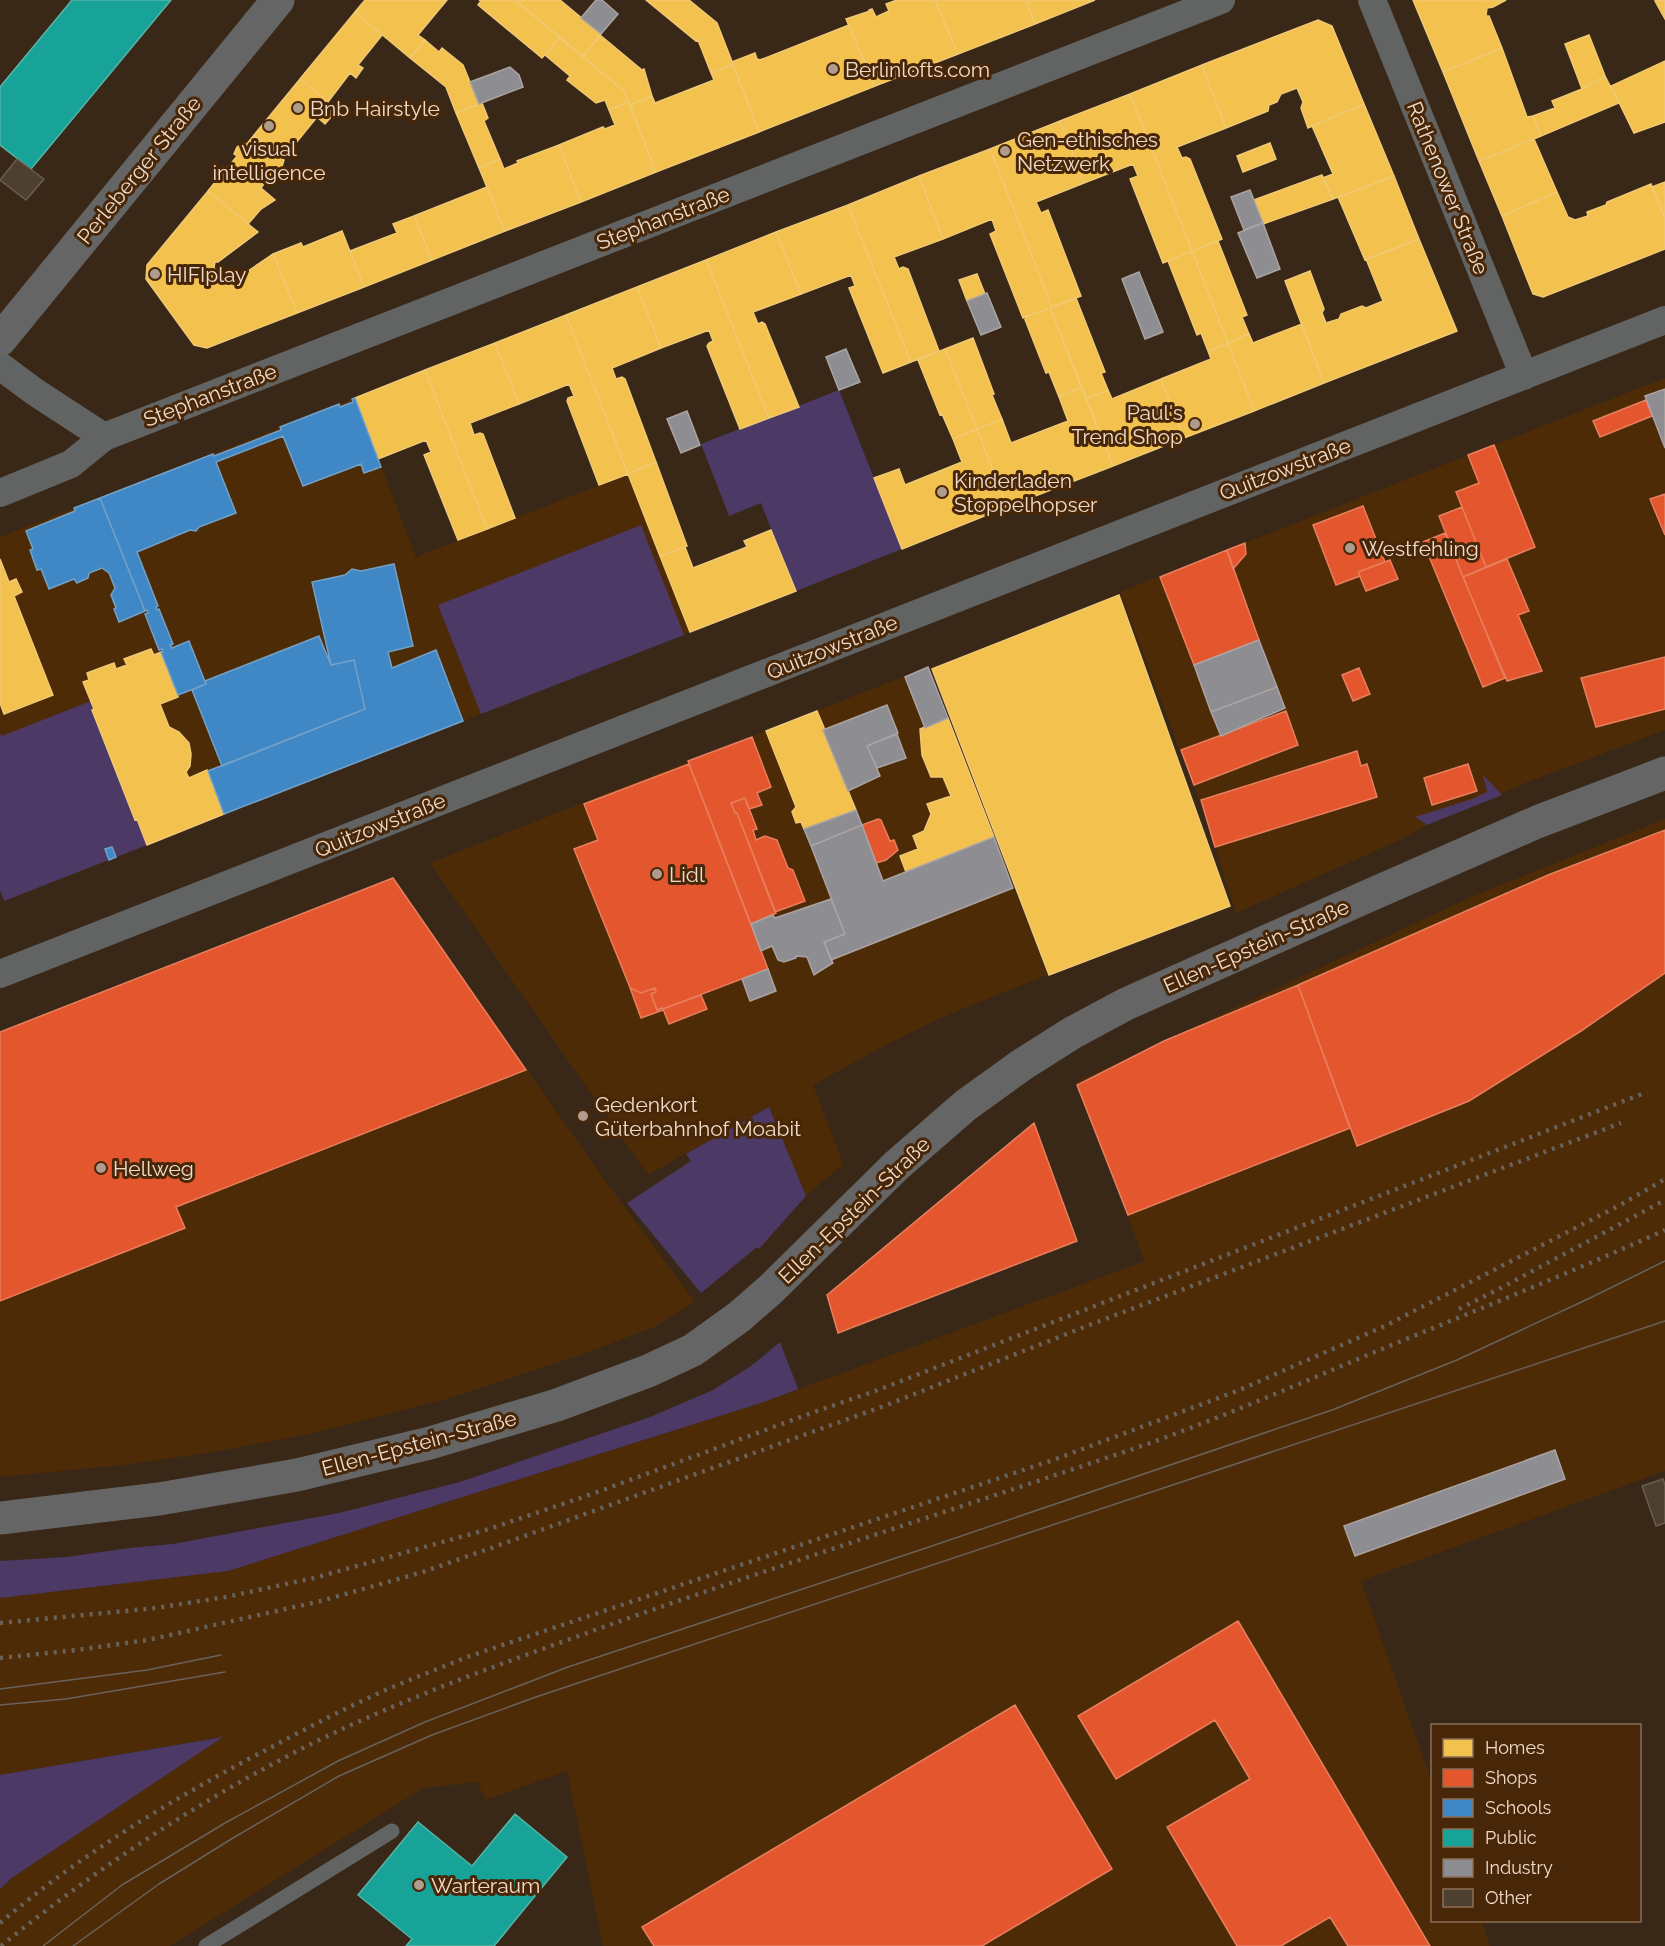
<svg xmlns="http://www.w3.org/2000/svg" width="1665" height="1946" font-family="Raleway,sans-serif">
	<rect width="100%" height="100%" fill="#392817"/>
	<path fill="#4e2b07" d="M 1665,378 L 1665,730 L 1523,784 L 1427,825 L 1400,840 L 1236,913 L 1208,824 L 1120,592 Z
		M 355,398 L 416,557 L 628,474 L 690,632 L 4,901 L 0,890 L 0,537 Z
		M 928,667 L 1047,975 L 943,1017 L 886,1045 L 813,1085 L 843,1164 L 806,1196 L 769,1107 L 648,1175 L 430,863 Z
		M 1665,819 L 1665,1471 L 1361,1581 L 1432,1783 L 1432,1920 L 1481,1921 L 1490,1946 L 603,1946 L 567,1771 L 485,1800 L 478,1782 L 423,1788 L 170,1946 L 0,1946 L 0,1889 L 13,1877 L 221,1737 L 0,1775 L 0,1598 L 228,1571 L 764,1402 L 1145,1261 L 1076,1082 L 1471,897 Z
		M 393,878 L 601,1175 L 695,1302 L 654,1327 L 578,1356 L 446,1399 L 310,1434 L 207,1453 L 123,1465 L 0,1477 L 0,1032 Z"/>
	<path fill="#4c3965" d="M 839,390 L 902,549 L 796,591 L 761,503 L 729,516 L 701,444 Z
		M 641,525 L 684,635 L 481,714 L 438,605 Z
		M 91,701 L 94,709 L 92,710 L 135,819 L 137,819 L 147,845 L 4,901 L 0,890 L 0,733 L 2,736 Z
		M 1483,775 L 1502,795 L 1427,825 L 1415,817 L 1472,799 L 1487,792 Z
		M 769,1107 L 806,1196 L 759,1249 L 757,1247 L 701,1293 L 627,1203 L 691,1161 L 686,1154 Z
		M 780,1342 L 798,1389 L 764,1402 L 228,1571 L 0,1598 L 0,1561 L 67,1557 L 129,1548 L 173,1544 L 339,1513 L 460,1482 L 650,1417 L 713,1390 L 751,1366 Z
		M 223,1737 L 13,1877 L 0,1889 L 0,1775 Z"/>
	<path fill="#f2c14e" stroke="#f1c974" stroke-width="1.5" d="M 365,0 L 447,0 L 418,35 L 425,40 L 410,58 L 355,12 Z
		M 479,0 L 515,0 L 560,37 L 542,58 L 478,5 L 481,1 Z
		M 515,0 L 560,0 L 601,34 L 583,57 Z
		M 646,0 L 689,0 L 717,23 L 733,64 L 711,73 L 698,40 L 696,41 Z
		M 897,0 L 935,0 L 958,54 L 875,86 L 846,19 L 870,11 L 869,10 L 872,9 L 876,17 L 889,11 L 886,4 Z
		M 935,0 L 1026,0 L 1035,24 L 958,54 Z
		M 1026,0 L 1095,0 L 1035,24 Z
		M 1413,0 L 1506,0 L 1493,7 L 1487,8 L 1486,16 L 1489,16 L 1502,48 L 1443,72 Z
		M 1665,0 L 1665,19 L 1655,1 Z
		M 355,12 L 382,35 L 358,65 L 363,68 L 356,78 L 350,73 L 328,102 L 300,79 Z
		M 1318,20 L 1332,26 L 1364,104 L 1308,128 L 1301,108 L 1303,102 L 1297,88 L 1281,94 L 1277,102 L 1269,105 L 1268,111 L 1226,128 L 1202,65 Z
		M 849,25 L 875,86 L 759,132 L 732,62 L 755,53 L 757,59 L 760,60 Z
		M 600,35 L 642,70 L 644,69 L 652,96 L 630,105 L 624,91 L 583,57 Z
		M 1589,35 L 1605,76 L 1582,89 L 1565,44 Z
		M 560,37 L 624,91 L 628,102 L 609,110 L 605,100 L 596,103 L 567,80 L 570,76 L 545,55 Z
		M 425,40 L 439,52 L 442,48 L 463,65 L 479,104 L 456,113 L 446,87 L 410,58 Z
		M 1502,48 L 1527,117 L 1533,116 L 1541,136 L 1479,161 L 1443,72 Z
		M 1665,61 L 1665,122 L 1634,133 L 1611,86 Z
		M 733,64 L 759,132 L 656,172 L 630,105 L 652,96 L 655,103 L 714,80 L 711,73 Z
		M 1202,65 L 1226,128 L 1177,147 L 1182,158 L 1186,157 L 1190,159 L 1222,239 L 1192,251 L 1130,94 Z
		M 1605,76 L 1619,103 L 1541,136 L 1533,116 L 1555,108 L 1552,101 L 1582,89 Z
		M 300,79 L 337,110 L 325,124 L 317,117 L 283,159 L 254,135 Z
		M 1130,94 L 1192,251 L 1163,263 L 1130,179 L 1138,176 L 1133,164 L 1084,183 L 1060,121 Z
		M 628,102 L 656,172 L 581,202 L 559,145 L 603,127 L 605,129 L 615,125 L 609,110 Z
		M 482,103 L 488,118 L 484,121 L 500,159 L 479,168 L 456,113 Z
		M 1364,104 L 1394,176 L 1333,199 L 1323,178 L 1333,174 L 1312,126 Z
		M 1060,121 L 1084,183 L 1036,202 L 1041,213 L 1048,210 L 1081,296 L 1052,307 L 990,149 Z
		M 254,135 L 284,160 L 280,173 L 266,181 L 261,188 L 275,200 L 261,209 L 248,224 L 208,191 L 216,181 L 213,179 L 215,174 L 223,167 L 226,170 L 237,156 L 234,154 L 237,147 L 244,143 L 246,145 Z
		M 1534,139 L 1557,192 L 1502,216 L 1479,161 Z
		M 1270,143 L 1276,159 L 1243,172 L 1237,156 Z
		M 559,145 L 581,202 L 505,231 L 479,168 L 500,159 L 504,169 L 518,163 L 517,161 Z
		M 990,149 L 1052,307 L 1023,318 L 990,234 L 996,231 L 992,219 L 943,239 L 919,176 Z
		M 1322,175 L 1333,199 L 1263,224 L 1254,200 Z
		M 919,176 L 943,239 L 894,257 L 899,269 L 903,267 L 908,269 L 939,351 L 911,362 L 848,205 Z
		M 1394,176 L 1419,239 L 1365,260 L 1338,197 Z
		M 1665,182 L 1665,218 L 1652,187 Z
		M 1651,184 L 1665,218 L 1665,249 L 1543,297 L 1533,294 L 1502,216 L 1557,192 L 1568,217 L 1575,220 L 1588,216 L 1587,212 L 1606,205 L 1607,202 Z
		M 487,187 L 505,231 L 432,260 L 414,216 Z
		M 208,191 L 258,232 L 218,262 L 215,262 L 214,268 L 226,284 L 231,285 L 232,282 L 273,254 L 297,313 L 207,348 L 194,345 L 146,279 L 147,265 Z
		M 848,205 L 911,362 L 883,373 L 849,288 L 855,286 L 851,275 L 801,294 L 776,232 Z
		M 414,216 L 432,260 L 364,287 L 350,251 L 397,233 L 393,224 Z
		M 342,231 L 364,287 L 297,313 L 273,254 L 301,243 L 303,247 Z
		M 776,232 L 801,294 L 753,312 L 758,324 L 762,322 L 765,324 L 799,407 L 769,418 L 706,260 Z
		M 1419,239 L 1457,331 L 1324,383 L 1285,281 L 1310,271 L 1324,309 L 1322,313 L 1326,323 L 1339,319 L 1341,314 L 1362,306 L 1366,308 L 1383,301 L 1366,259 Z
		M 1218,241 L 1247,315 L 1242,317 L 1249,334 L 1228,343 L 1192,251 Z
		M 1192,251 L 1228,343 L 1208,351 L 1201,333 L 1197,335 L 1168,261 Z
		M 706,260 L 769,418 L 740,429 L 707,346 L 709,343 L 713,341 L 709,330 L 661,348 L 637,287 Z
		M 977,274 L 985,294 L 967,301 L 959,280 Z
		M 637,287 L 661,348 L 612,368 L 616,379 L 622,377 L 625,379 L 656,462 L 628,474 L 566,315 Z
		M 1076,298 L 1105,372 L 1101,373 L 1108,390 L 1086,399 L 1050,308 Z
		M 1050,308 L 1082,387 L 1059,397 L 1049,372 L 1046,373 L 1024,317 Z
		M 566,315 L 628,474 L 599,485 L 567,401 L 568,398 L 574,396 L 569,384 L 519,404 L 495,343 Z
		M 1302,324 L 1324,383 L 1254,411 L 1228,343 L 1249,334 L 1253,343 Z
		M 973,338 L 994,394 L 992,395 L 1002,419 L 977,429 L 945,349 Z
		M 495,343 L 519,404 L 470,423 L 474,435 L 480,433 L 483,434 L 515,518 L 487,529 L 425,370 Z
		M 1228,343 L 1254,411 L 1184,438 L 1161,379 L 1211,359 L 1208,351 Z
		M 945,349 L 977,429 L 953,439 L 942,414 L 940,415 L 918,360 Z
		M 425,370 L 487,529 L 458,540 L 424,455 L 431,452 L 426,440 L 378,459 L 355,398 Z
		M 1161,379 L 1184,438 L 1113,466 L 1086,399 L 1108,390 L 1112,399 Z
		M 1082,387 L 1113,466 L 1007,507 L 977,429 L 1002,419 L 1011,443 L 1068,421 L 1059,397 Z
		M 977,429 L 1007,507 L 902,549 L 874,478 L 899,469 L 905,485 L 962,462 L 953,439 Z
		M 656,462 L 687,546 L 660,556 L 628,474 Z
		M 771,530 L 796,591 L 690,632 L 660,556 L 685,547 L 693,568 L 747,547 L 744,541 Z
		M 0,559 L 9,582 L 16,579 L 22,592 L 14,596 L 53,695 L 4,714 L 0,703 Z
		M 1119,595 L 1230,906 L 1049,975 L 932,669 Z
		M 151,649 L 154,655 L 161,652 L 178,695 L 178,697 L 160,704 L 169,727 L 179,732 L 189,743 L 191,754 L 190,766 L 186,772 L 189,778 L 207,770 L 224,814 L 147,845 L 137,819 L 135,820 L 92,710 L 94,709 L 83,682 L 89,680 L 87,673 L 114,663 L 116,669 L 127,665 L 124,659 Z
		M 817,711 L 825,730 L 823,730 L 856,810 L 804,829 L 801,822 L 796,823 L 792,812 L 796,807 L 766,731 Z
		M 948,718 L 994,837 L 906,872 L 900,856 L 918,849 L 913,836 L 924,831 L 931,814 L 927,804 L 951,796 L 943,777 L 931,777 L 922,755 L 920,729 Z"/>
	<path fill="#e4572e" stroke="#e87f5d" stroke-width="1.5" d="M 1646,400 L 1652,416 L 1600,437 L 1593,421 Z
		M 1494,445 L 1535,547 L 1486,567 L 1456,492 L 1479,483 L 1468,455 Z
		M 1665,494 L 1665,535 L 1650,499 Z
		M 1363,506 L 1385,562 L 1358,572 L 1360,576 L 1336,585 L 1313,525 Z
		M 1462,507 L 1486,567 L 1463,577 L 1439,516 Z
		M 1445,533 L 1505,678 L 1483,687 L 1423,542 Z
		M 1245,543 L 1246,554 L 1233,569 L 1227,550 Z
		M 1227,550 L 1259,640 L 1194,665 L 1160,577 Z
		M 1507,559 L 1529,611 L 1518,615 L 1542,671 L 1507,681 L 1463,577 Z
		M 1390,560 L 1398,579 L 1366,591 L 1358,572 Z
		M 1665,657 L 1665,709 L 1596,727 L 1581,678 Z
		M 1359,668 L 1370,694 L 1353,701 L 1342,675 Z
		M 1286,711 L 1298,745 L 1194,785 L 1181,750 Z
		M 752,737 L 771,787 L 757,793 L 762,805 L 749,809 L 745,798 L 731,803 L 735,813 L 737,813 L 776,913 L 751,924 L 688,761 Z
		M 1357,751 L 1361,766 L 1367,764 L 1377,797 L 1215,847 L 1201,800 Z
		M 689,764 L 768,969 L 663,1009 L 662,1008 L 657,1010 L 651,994 L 656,992 L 655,988 L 641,993 L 630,988 L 629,985 L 574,849 L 598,840 L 584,804 Z
		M 1468,764 L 1477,791 L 1432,805 L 1424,778 Z
		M 745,798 L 757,829 L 753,830 L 756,840 L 765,836 L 777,840 L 788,868 L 793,870 L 805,901 L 775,912 L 737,813 L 735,813 L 731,803 Z
		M 878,819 L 881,820 L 890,841 L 894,840 L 898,850 L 886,860 L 876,863 L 862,825 Z
		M 1665,830 L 1665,973 L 1581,1031 L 1469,1101 L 1357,1146 L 1298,985 L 1548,875 Z
		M 393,878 L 526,1070 L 176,1207 L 185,1228 L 0,1301 L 0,1032 Z
		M 629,985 L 630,988 L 641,993 L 655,988 L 656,992 L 651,994 L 657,1010 L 662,1008 L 663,1010 L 641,1018 Z
		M 1298,985 L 1350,1128 L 1128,1215 L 1077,1085 L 1164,1041 Z
		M 701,995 L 707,1009 L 669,1024 L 663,1009 Z
		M 1034,1123 L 1077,1241 L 838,1333 L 827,1295 Z
		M 1238,1621 L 1430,1946 L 1348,1946 L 1330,1917 L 1281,1946 L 1237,1946 L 1167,1827 L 1250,1779 L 1215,1720 L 1116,1779 L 1078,1716 Z
		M 1015,1705 L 1112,1869 L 982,1946 L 654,1946 L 642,1927 Z"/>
	<path fill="#3f88c5" stroke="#74a1c7" stroke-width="1.5" d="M 355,398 L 381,467 L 364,473 L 361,464 L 303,486 L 283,436 L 216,462 L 236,513 L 199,527 L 196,531 L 190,530 L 137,552 L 158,606 L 156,607 L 157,610 L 159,609 L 173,644 L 170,645 L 172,648 L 189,641 L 206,684 L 178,695 L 161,652 L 163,652 L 162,649 L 159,650 L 145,614 L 148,613 L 147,610 L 145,611 L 100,498 L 213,454 L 214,456 L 281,430 L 280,427 L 339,404 L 340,407 L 353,402 L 352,399 Z
		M 100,498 L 145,611 L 119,622 L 114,609 L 116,608 L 111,595 L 115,588 L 109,573 L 102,568 L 89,573 L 88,578 L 77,583 L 74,579 L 49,589 L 41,569 L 37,570 L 30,550 L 33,549 L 26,531 L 75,511 L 74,508 Z
		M 394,564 L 413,646 L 388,652 L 392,668 L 436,650 L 463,721 L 224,814 L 208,771 L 365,709 L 354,660 L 331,665 L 312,582 L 345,575 L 352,569 L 361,571 Z
		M 319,636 L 331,665 L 354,660 L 365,709 L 222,766 L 192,690 L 206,684 L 205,681 Z
		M 112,847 L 116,857 L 109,860 L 105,849 Z"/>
	<path fill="#17a398" stroke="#58b4a7" stroke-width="1.5" d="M 72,0 L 171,0 L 31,169 L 0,145 L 0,87 Z
		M 515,1814 L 567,1857 L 494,1946 L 406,1946 L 412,1939 L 358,1895 L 418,1822 L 472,1866 Z"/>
	<path fill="#8d8d92" stroke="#aba4a3" stroke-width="1.5" d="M 596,0 L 602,0 L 618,14 L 601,34 L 581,18 Z
		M 510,67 L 519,75 L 523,87 L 479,104 L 470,82 Z
		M 1250,190 L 1263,223 L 1244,230 L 1231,197 Z
		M 1263,223 L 1280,269 L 1257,278 L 1238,233 Z
		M 1139,272 L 1163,332 L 1145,339 L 1122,279 Z
		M 987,293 L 1001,327 L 981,335 L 967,301 Z
		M 846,349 L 860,382 L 839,390 L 826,357 Z
		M 1665,389 L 1665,448 L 1645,396 Z
		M 687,411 L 700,445 L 681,453 L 667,419 Z
		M 1259,640 L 1277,687 L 1211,712 L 1194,665 Z
		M 928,667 L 948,718 L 925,728 L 905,677 Z
		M 1277,687 L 1285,708 L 1221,736 L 1211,712 Z
		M 887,705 L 898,733 L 867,746 L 880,776 L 848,791 L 823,730 Z
		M 897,734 L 906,758 L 877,768 L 867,746 Z
		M 856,810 L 862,825 L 811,846 L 804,829 Z
		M 862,825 L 883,881 L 994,837 L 1013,888 L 831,960 L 824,942 L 845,934 L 811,846 Z
		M 831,899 L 845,934 L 824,942 L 833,963 L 814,975 L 807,957 L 796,956 L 796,958 L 784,962 L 778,960 L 772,946 L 761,951 L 751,924 L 773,915 L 775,918 Z
		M 768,969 L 776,991 L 750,1001 L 742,979 Z
		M 1555,1450 L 1565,1479 L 1355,1556 L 1344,1526 Z"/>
	<path fill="#4e4031" stroke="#6a5e4f" stroke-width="1.5" d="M 17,159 L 44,179 L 26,200 L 0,180 Z
		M 1663,1479 L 1665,1485 L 1665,1523 L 1656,1526 L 1642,1486 Z"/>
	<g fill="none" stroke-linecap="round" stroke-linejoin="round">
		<path stroke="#626464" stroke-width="15" d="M 206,1946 L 392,1831"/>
		<path stroke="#626464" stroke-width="28" d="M 1372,0 L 1524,376
			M 0,366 L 35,392 L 104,437
			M 0,493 L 71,464 L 104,437 L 1221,0
			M 0,974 L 1665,320"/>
		<path stroke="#646564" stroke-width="33" d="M 0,340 L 278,0
			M 0,1518 L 159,1499 L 297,1475 L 430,1443 L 557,1405 L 648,1371 L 693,1350 L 739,1317 L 770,1290 L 897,1165 L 966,1105 L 1023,1064 L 1072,1033 L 1126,1004 L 1368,896 L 1537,822 L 1665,773"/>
		<path stroke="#69625b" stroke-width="1.5" d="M 0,1689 L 147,1670 L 221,1655
			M 0,1705 L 66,1699 L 225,1672
			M 43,1946 L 122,1885 L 225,1823 L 338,1761 L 425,1722 L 568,1667 L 923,1549 L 1332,1410 L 1457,1360 L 1590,1298 L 1665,1261
			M 73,1946 L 159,1884 L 233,1838 L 339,1776 L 432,1735 L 533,1698 L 1665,1321"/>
		<path stroke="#69625b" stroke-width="4.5" stroke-dasharray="3 6" stroke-linecap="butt" d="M 1459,1309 L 1499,1289 L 1665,1200
			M 0,1623 L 156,1608 L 226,1597 L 314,1578 L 489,1529 L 592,1494 L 817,1411 L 878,1390 L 1647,1092
			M 0,1658 L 77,1650 L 148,1640 L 321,1601 L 423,1572 L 494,1547 L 884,1406 L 1092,1324 L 1621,1123
			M 0,1923 C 80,1855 169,1801 262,1752 C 300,1732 339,1711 379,1693 C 408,1680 438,1669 467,1657 L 1056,1459 L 1237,1391 L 1385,1326 L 1622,1204 L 1665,1179
			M 1,1946 C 98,1867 203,1798 315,1742 C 411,1695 512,1660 612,1624 C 782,1564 953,1510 1124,1452 C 1207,1424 1289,1388 1370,1354 C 1469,1313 1568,1274 1665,1230"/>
	</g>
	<g fill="#b09c8c" stroke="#482708" stroke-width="2">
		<circle cx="833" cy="69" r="6"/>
		<circle cx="298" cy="108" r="6"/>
		<circle cx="269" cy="126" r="6"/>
		<circle cx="1005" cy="151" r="6"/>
		<circle cx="155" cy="274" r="6"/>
		<circle cx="1195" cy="424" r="6"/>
		<circle cx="942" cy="492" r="6"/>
		<circle cx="1350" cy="548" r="6"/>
		<circle cx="657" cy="874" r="6"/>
		<circle cx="583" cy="1116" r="6"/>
		<circle cx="101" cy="1168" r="6"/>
		<circle cx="419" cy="1885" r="6"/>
	</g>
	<g text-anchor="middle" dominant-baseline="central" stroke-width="6" stroke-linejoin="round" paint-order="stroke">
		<g font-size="21" fill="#f0dbcb" stroke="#482708" text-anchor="start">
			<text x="845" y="69">Berlinlofts.com</text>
			<text x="310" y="108">Bnb Hairstyle</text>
			<text x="1017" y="139">Gen-ethisches<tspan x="1017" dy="24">Netzwerk</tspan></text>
			<text x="269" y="148" text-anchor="middle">visual<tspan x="269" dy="24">intelligence</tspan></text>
			<text x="167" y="274">HIFIplay</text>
			<text x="1183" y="412" text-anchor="end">Paul's<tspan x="1183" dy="24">Trend Shop</tspan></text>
			<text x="954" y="480">Kinderladen<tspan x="954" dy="24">Stoppelhopser</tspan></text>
			<text x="1362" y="548">Westfehling</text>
			<text x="669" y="874">Lidl</text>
			<text x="595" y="1104">Gedenkort<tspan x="595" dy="24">Güterbahnhof Moabit</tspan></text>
			<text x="113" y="1168">Hellweg</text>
			<text x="431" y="1885">Warteraum</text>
		</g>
		<g font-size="21" fill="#f0dbcb" stroke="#482708">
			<text transform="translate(139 170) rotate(-51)">Perleberger Straße</text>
			<text transform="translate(1448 188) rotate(68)">Rathenower Straße</text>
			<text transform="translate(663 218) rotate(-21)">Stephanstraße</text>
			<text transform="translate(210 395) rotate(-21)">Stephanstraße</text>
			<text transform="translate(1285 469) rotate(-21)">Quitzowstraße</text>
			<text transform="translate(832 647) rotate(-22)">Quitzowstraße</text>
			<text transform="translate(380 825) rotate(-22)">Quitzowstraße</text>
			<text transform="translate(1256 946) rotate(-24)">Ellen-Epstein-Straße</text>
			<text transform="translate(854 1210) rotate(-44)">Ellen-Epstein-Straße</text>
			<text transform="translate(419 1443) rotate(-15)">Ellen-Epstein-Straße</text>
		</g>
	</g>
	<rect x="1431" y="1724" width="210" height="198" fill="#482708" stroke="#8b6f56" stroke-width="1.5"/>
	<rect x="1443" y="1739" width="30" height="18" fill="#f2c14e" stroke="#8b6f56" stroke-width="1.5"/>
	<text x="1485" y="1754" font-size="18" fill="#f0dbcb">Homes</text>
	<rect x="1443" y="1769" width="30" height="18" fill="#e4572e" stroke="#8b6f56" stroke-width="1.5"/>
	<text x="1485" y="1784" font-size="18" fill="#f0dbcb">Shops</text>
	<rect x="1443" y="1799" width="30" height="18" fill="#3f88c5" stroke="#8b6f56" stroke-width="1.5"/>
	<text x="1485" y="1814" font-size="18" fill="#f0dbcb">Schools</text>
	<rect x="1443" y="1829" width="30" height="18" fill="#17a398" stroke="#8b6f56" stroke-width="1.5"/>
	<text x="1485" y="1844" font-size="18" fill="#f0dbcb">Public</text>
	<rect x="1443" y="1859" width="30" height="18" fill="#8d8d92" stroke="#8b6f56" stroke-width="1.5"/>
	<text x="1485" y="1874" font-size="18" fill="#f0dbcb">Industry</text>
	<rect x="1443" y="1889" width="30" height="18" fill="#4e4031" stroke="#8b6f56" stroke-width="1.5"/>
	<text x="1485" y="1904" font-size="18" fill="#f0dbcb">Other</text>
</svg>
